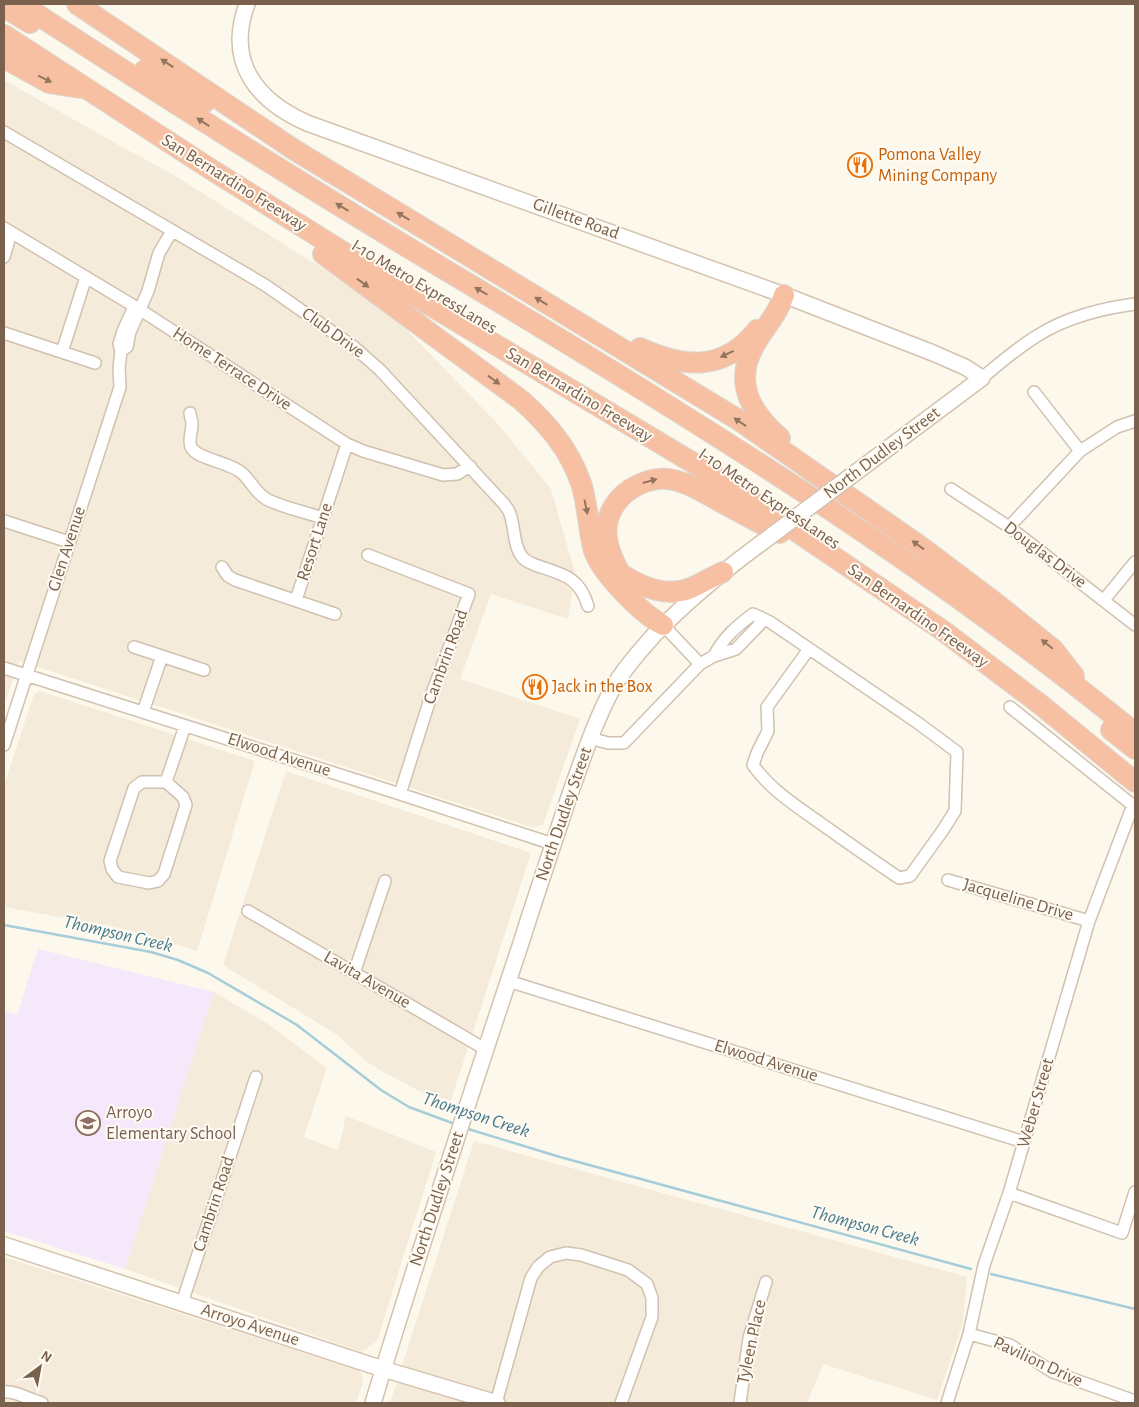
<svg xmlns="http://www.w3.org/2000/svg" width="1139" height="1407" font-family="'Alegreya Sans',sans-serif">
	<rect width="100%" height="100%" fill="#fdf8ec"/>
	<path fill="#f5ebda" d="M 4,80 L 122,147 L 172,174 L 349,285 L 403,326 L 498,424 L 551,489 L 575,573 L 568,619 L 491,594 L 460,679 L 580,719 L 543,825 L 531,827 L 19,661 L 4,705 Z
		M 40,691 L 255,761 L 197,951 L 121,928 L 4,907 L 4,785 L 34,694 Z
		M 286,771 L 531,853 L 451,1100 L 429,1096 L 387,1074 L 367,1062 L 336,1034 L 223,965 Z
		M 214,992 L 268,1024 L 327,1068 L 304,1137 L 338,1150 L 346,1116 L 436,1152 L 377,1341 L 362,1352 L 125,1269 Z
		M 474,1141 L 967,1277 L 963,1323 L 937,1400 L 823,1364 L 807,1403 L 390,1403 Z
		M 4,1257 L 360,1371 L 363,1382 L 356,1403 L 4,1403 Z"/>
	<path fill="#f5e8fa" d="M 38,949 L 214,992 L 125,1269 L 4,1231 L 4,1011 L 17,1015 Z"/>
	<g fill="none" stroke-linecap="round" stroke-linejoin="round">
		<path stroke="#a5cdda" stroke-width="2.5" d="M 4,925 L 151,952 L 178,960 L 208,973 L 297,1025 L 381,1090 L 409,1107 L 455,1124
			M 465,1128 L 560,1157 L 971,1269
			M 991,1274 L 1135,1309"/>
		<defs>
			<path id="street" d="M 4,132 L 265,285 L 354,347 L 380,370 L 504,504 C 506,507 509,510 510,514 C 515,527 513,547 523,558 C 528,563 535,565 541,567 C 566,575 580,579 588,606
				M 4,228 L 139,309 L 347,444 L 363,451 L 443,475 L 457,474 L 470,466
				M 4,257 L 11,233
				M 4,333 L 95,363
				M 121,351 L 127,347 L 130,332 L 148,291 L 159,253 L 172,231
				M 62,352 L 86,277
				M 982,378 C 1000,363 1017,348 1037,336 C 1064,318 1103,308 1135,304
				M 1034,392 L 1080,451
				M 190,413 C 190,416 192,420 192,424 C 192,431 188,440 191,447 C 196,459 230,462 242,473 C 251,481 256,494 268,500 C 285,508 305,512 323,518
				M 951,489 L 1009,527 L 1135,625
				M 4,521 L 69,542
				M 1009,527 L 1080,451 L 1117,427 L 1135,421
				M 368,555 L 469,594 L 431,696 L 400,794
				M 222,567 L 228,576 L 235,580 L 335,614
				M 296,600 L 347,444
				M 1104,600 L 1135,562
				M 663,625 L 700,664
				M 134,647 L 204,670
				M 714,656 C 723,638 737,626 753,614 L 770,622 L 918,723 L 957,752 L 955,811 L 943,830 L 910,876 L 899,878 C 871,859 844,840 816,820 C 793,804 769,788 753,765 L 757,753 L 768,731 L 767,707 L 809,649
				M 4,668 L 400,794 L 553,844
				M 1010,707 L 1135,807
				M 143,712 L 162,656
				M 590,738 L 608,743 L 624,743 L 700,664 L 714,656 L 736,649 L 760,624 L 760,617
				M 4,745 L 120,387 L 119,368 L 121,351 L 119,344 L 123,331 L 132,311 L 139,309
				M 142,782 L 166,782 L 183,797 L 186,805 L 164,874 L 158,881 L 149,883 L 118,877 L 112,869 L 110,861 L 134,788 Z
				M 166,782 L 185,726
				M 948,880 L 1089,921
				M 248,911 L 485,1049
				M 354,973 L 385,881
				M 508,981 L 1024,1142
				M 1009,1193 L 1122,1233 L 1135,1192
				M 182,1303 L 256,1077
				M 969,1334 L 1010,1345 L 1053,1372 L 1135,1401
				M 4,1392 C 13,1390 31,1400 42,1403
				M 496,1403 L 531,1278 L 538,1267 L 550,1257 L 566,1253 L 581,1255 L 628,1270 L 647,1284 L 652,1298 L 652,1317 L 621,1403
				M 740,1403 L 749,1338 L 766,1282
				M 947,1403 L 969,1334 L 984,1265 L 1009,1193 L 1089,921 L 1133,805"/>
			<path id="secondary" d="M 247,4 C 226,61 255,100 307,123 L 784,295 L 933,353 L 965,367 L 982,378 L 851,476
				M 4,1245 L 383,1369 L 497,1403
				M 373,1403 C 420,1249 470,1096 521,943 C 537,892 554,842 571,791 C 584,755 596,718 615,684 C 626,666 640,651 654,635 C 687,601 722,572 760,544"/>
			<path id="highway" d="M 21,4 C 167,99 314,192 464,281 C 694,419 927,563 1135,733
				M 77,4 L 293,149 L 737,419 L 920,546 L 997,604 L 1053,649 L 1074,676
				M 4,7 L 30,23
				M 4,35 L 212,170 L 391,282 L 710,473 L 942,630 L 1041,705 L 1135,782
				M 4,58 L 49,83 L 80,88
				M 145,70 L 205,102
				M 323,254 L 521,400 C 548,424 569,449 581,483 C 588,505 588,529 594,551 C 602,574 642,614 663,625
				M 640,348 C 684,368 724,372 757,330
				M 780,438 C 749,411 732,380 757,341 C 766,326 779,312 784,295
				M 619,571 C 608,551 600,528 614,506 C 625,488 651,475 673,480 C 690,483 704,493 719,501 C 739,512 759,523 780,533
				M 621,574 C 642,587 667,598 691,588 C 702,583 712,577 723,572
				M 1111,730 L 1135,749"/>
		</defs>
		<use href="#street" stroke="#d1c1b0" stroke-width="14"/>
		<use href="#secondary" stroke="#d4c2ae" stroke-width="18"/>
		<use href="#highway" stroke="#dcd6d1" stroke-width="22"/>
		<use href="#street" stroke="#fff" stroke-width="11"/>
		<use href="#secondary" stroke="#fff" stroke-width="15"/>
		<use href="#highway" stroke="#f7c0a3" stroke-width="20"/>
		<defs>
			<path id="secondary-bridge" d="M 760,544 L 851,476"/>
		</defs>
		<use href="#secondary-bridge" stroke="#d4c2ae" stroke-width="18" stroke-linecap="butt"/>
		<use href="#secondary-bridge" stroke="#fff" stroke-width="15"/>
	</g>
	<defs><path id="oneway-solid" d="M-6-.8H1V-3.2L6.5 0L1 3.2V.8H-6Z" transform="scale(1.25)"/></defs>
	<g fill="#93745e">
		<use href="#oneway-solid" transform="translate(167 63) rotate(-147)"/>
		<use href="#oneway-solid" transform="translate(45 79) rotate(26)"/>
		<use href="#oneway-solid" transform="translate(203 122) rotate(-147)"/>
		<use href="#oneway-solid" transform="translate(342 207) rotate(-149)"/>
		<use href="#oneway-solid" transform="translate(403 216) rotate(-149)"/>
		<use href="#oneway-solid" transform="translate(363 283) rotate(36)"/>
		<use href="#oneway-solid" transform="translate(481 291) rotate(-150)"/>
		<use href="#oneway-solid" transform="translate(541 301) rotate(-149)"/>
		<use href="#oneway-solid" transform="translate(727 354) rotate(155)"/>
		<use href="#oneway-solid" transform="translate(494 380) rotate(36)"/>
		<use href="#oneway-solid" transform="translate(740 422) rotate(-146)"/>
		<use href="#oneway-solid" transform="translate(650 481) rotate(-16)"/>
		<use href="#oneway-solid" transform="translate(586 507) rotate(78)"/>
		<use href="#oneway-solid" transform="translate(918 545) rotate(-144)"/>
		<use href="#oneway-solid" transform="translate(1047 644) rotate(-141)"/>
	</g>
	<defs>
		<symbol id="restaurant-ring" viewBox="-11 -11 22 22"><circle r="9.5" fill="#fffbf3" stroke="#e8710a" stroke-width="1.5"/><path d="M-5-6h1v4h1v-4h1v4h1v-4h1v5L-1.5 .5V6h-2V.5L-5-1ZM5-6V6H3V1.5H1.5Q1.5-4 5-6Z" fill="#e8710a"/></symbol>
		<symbol id="school-ring" viewBox="-11 -11 22 22"><circle r="9.5" fill="#fffbf3" stroke="#8d6e63" stroke-width="1.5"/><path d="M0-5L7-2L0 1L-7-2ZM-4 1L0 2.5L4 1V4Q0 6-4 4Z" fill="#8d6e63"/></symbol>
	</defs>
	<g fill-rule="evenodd">
		<use href="#restaurant-ring" x="846" y="151" width="28" height="28"/>
		<use href="#restaurant-ring" x="521" y="673" width="28" height="28"/>
		<use href="#school-ring" x="74" y="1109" width="28" height="28"/>
	</g>
	<g text-anchor="middle" dominant-baseline="central" stroke-width="4" stroke-linejoin="round" paint-order="stroke">
		<g font-size="18" fill="#c56008" stroke="#fffbf3" text-anchor="start">
			<text x="878" y="155">Pomona Valley<tspan x="878" dy="21">Mining Company</tspan></text>
			<text x="552" y="687">Jack in the Box</text>
		</g>
		<g font-size="18" fill="#7a614d" stroke="#fffbf3">
			<text transform="translate(234 183) rotate(32)">San Bernardino Freeway</text>
			<text transform="translate(576 219) rotate(20)">Gillette Road</text>
			<text transform="translate(424 287) rotate(31)">I-10 Metro ExpressLanes</text>
			<text transform="translate(333 333) rotate(36)">Club Drive</text>
			<text transform="translate(232 369) rotate(33)">Home Terrace Drive</text>
			<text transform="translate(579 395) rotate(31)">San Bernardino Freeway</text>
			<text transform="translate(882 453) rotate(-37)">North Dudley Street</text>
			<text transform="translate(769 499) rotate(34)">I-10 Metro ExpressLanes</text>
			<text transform="translate(315 542) rotate(-72)">Resort Lane</text>
			<text transform="translate(67 549) rotate(-72)">Glen Avenue</text>
			<text transform="translate(1045 555) rotate(37)">Douglas Drive</text>
			<text transform="translate(918 616) rotate(35)">San Bernardino Freeway</text>
			<text transform="translate(446 657) rotate(-70)">Cambrin Road</text>
			<text transform="translate(279 755) rotate(18)">Elwood Avenue</text>
			<text transform="translate(564 814) rotate(-71)">North Dudley Street</text>
			<text transform="translate(1018 900) rotate(16)">Jacqueline Drive</text>
			<text transform="translate(367 980) rotate(30)">Lavita Avenue</text>
			<text transform="translate(766 1061) rotate(17)">Elwood Avenue</text>
			<text transform="translate(1036 1103) rotate(-74)">Weber Street</text>
			<text transform="translate(437 1199) rotate(-72)">North Dudley Street</text>
			<text transform="translate(214 1204) rotate(-72)">Cambrin Road</text>
			<text transform="translate(250 1325) rotate(18)">Arroyo Avenue</text>
			<text transform="translate(752 1342) rotate(-78)">Tyleen Place</text>
			<text transform="translate(1038 1362) rotate(25)">Pavilion Drive</text>
		</g>
		<g font-size="18" fill="#785e54" stroke="#fffbf3" text-anchor="start">
			<text x="106" y="1113">Arroyo<tspan x="106" dy="21">Elementary School</tspan></text>
		</g>
		<g font-size="19" font-style="italic" fill="#467b8d" stroke="#fffbf3">
			<text transform="translate(118 934) rotate(13)">Thompson Creek</text>
			<text transform="translate(476 1115) rotate(18)">Thompson Creek</text>
			<text transform="translate(865 1226) rotate(15)">Thompson Creek</text>
		</g>
	</g>
	<rect width="1139" height="1407" fill="none" stroke="#7a614d" stroke-width="10"/>
	<g transform="translate(40 1367) rotate(32)" stroke="#fffbf3" stroke-width="4" paint-order="stroke">
	<path d="M0-4L9 19L0 12L-9 19Z" fill="#7a614d"/>
	<text y="-8" font-size="14" font-weight="bold" text-anchor="middle" fill="#7a614d">N</text>
	</g>
</svg>
